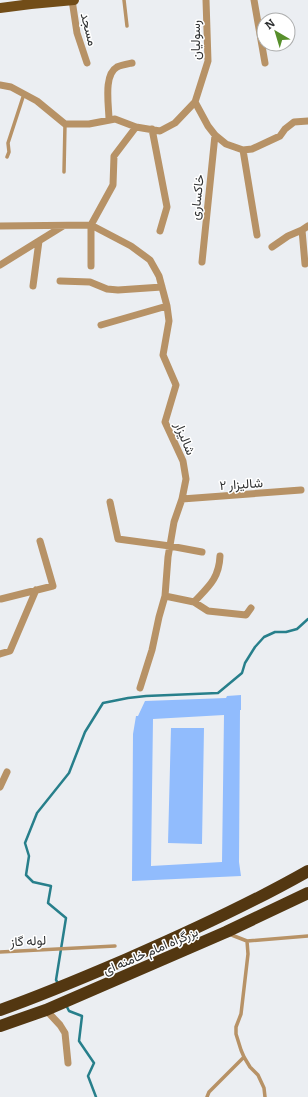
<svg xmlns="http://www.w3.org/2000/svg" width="308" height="1097" font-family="Literata,Vazirmatn,serif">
	<rect width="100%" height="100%" fill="#ebeef2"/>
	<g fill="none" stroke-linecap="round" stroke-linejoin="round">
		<path stroke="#277f8b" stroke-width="2.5" d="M 58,983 L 56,980 L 66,918 L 48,903 L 51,886 L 33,882 L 26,875 L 29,856 L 25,843 L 37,813 L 69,773 L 85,732 L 103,703 L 128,698 L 146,696 L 218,693 L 242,673 L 245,663 L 255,647 L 264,637 L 275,632 L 286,632 L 297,629 L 308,619
			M 66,1005 L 69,1011 L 82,1016 L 79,1041 L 94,1063 L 88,1076 L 96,1097"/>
	</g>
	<path fill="#91bcfd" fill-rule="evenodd" d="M 241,695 L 241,710 L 240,710 L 239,862 L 241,876 L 132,881 L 133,734 L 136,716 L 138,716 L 145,701 L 226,698 L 227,696 ZM 224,715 L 222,862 L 151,866 L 153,719 Z
		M 171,728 L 204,728 L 202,844 L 168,843 Z"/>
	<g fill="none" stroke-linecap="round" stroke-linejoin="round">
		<path stroke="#b79266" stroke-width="3.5" d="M 124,0 L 127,26
			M 7,157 L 9,152 L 8,143 L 24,94
			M 64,172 L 65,124
			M 229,934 L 247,941 L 308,936
			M 247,941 L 248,954 L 241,1014 L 236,1027 L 236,1034 L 241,1050 L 244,1057 L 250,1067 L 258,1075 L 264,1088 L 265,1097
			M 0,952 L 115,946
			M 207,1097 L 209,1092 L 244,1057"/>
		<path stroke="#b79266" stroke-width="7" d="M 72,0 L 77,33 L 87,63
			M 254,0 L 265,63
			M 0,85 L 11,87 L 37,101 L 65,124 L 89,124 L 115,119 L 136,127 L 160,131 L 175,123 L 195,102 L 208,61 L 206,0
			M 195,102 L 208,126 L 215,135 L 226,144 L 243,150 L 252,149 L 280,136 L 285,129 L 294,122 L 308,121
			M 109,120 C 109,106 103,75 117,67 C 121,65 127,64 132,63
			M 136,127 L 114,156 L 113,185 L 91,225 L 131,246 L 150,260 L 159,276 L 167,306 L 169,321 L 163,355 L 176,385 L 165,422 L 183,461 L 186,479 L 182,499 L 174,522 L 168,557 L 165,596 L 159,617 L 152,650 L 140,688
			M 152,129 L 167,207 L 160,231
			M 243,150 L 257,235
			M 0,226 L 91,225 L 91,266
			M 272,247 L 288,236 L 302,230
			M 202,262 L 215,135
			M 305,264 L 302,230 L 308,226
			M 0,265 L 63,226
			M 60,281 L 90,282 L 107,289 L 118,290 L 162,287
			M 33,286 L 39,241
			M 101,325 L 167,306
			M 182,499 L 301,490
			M 110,502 L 118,539 L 170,546 L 202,552
			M 165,596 L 194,602 L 208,611 L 246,615 L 251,608
			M 1,599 L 53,586 L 40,541
			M 194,602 C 208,587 219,579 220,556
			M 0,654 L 10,651 L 36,590
			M 0,787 L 7,772
			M 46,1010 L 60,1025 L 65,1033 L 68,1063"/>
		<path stroke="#724d18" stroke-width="10" d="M 0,8 L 31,4 L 74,0"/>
		<path stroke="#533711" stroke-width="12" d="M 0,1010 C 43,995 85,977 127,959 C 189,932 250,904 308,871
			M 0,1026 L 46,1010 L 226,932 L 308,893"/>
	</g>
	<g text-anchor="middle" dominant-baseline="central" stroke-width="3" stroke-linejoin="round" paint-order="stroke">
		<g font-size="13" fill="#2f3132" stroke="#fff">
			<text transform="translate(90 29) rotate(76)">مسجد</text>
			<text transform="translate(194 40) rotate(-90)">رسولیان</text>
			<text transform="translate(196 197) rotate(-84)">خاکساری</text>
			<text transform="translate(186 438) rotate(68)">شالیزار</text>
			<text transform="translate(241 483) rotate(-4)">شالیزار ۲</text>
			<text transform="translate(28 940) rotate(-3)">لوله گاز</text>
			<text transform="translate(150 950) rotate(-23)">بزرگراه امام خامنه ای</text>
		</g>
	</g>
	<g transform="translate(276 32) rotate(322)"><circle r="19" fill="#ffffff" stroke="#acadad"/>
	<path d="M0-3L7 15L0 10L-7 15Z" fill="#578f2b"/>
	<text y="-6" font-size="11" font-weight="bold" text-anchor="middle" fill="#2f3132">N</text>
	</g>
</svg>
